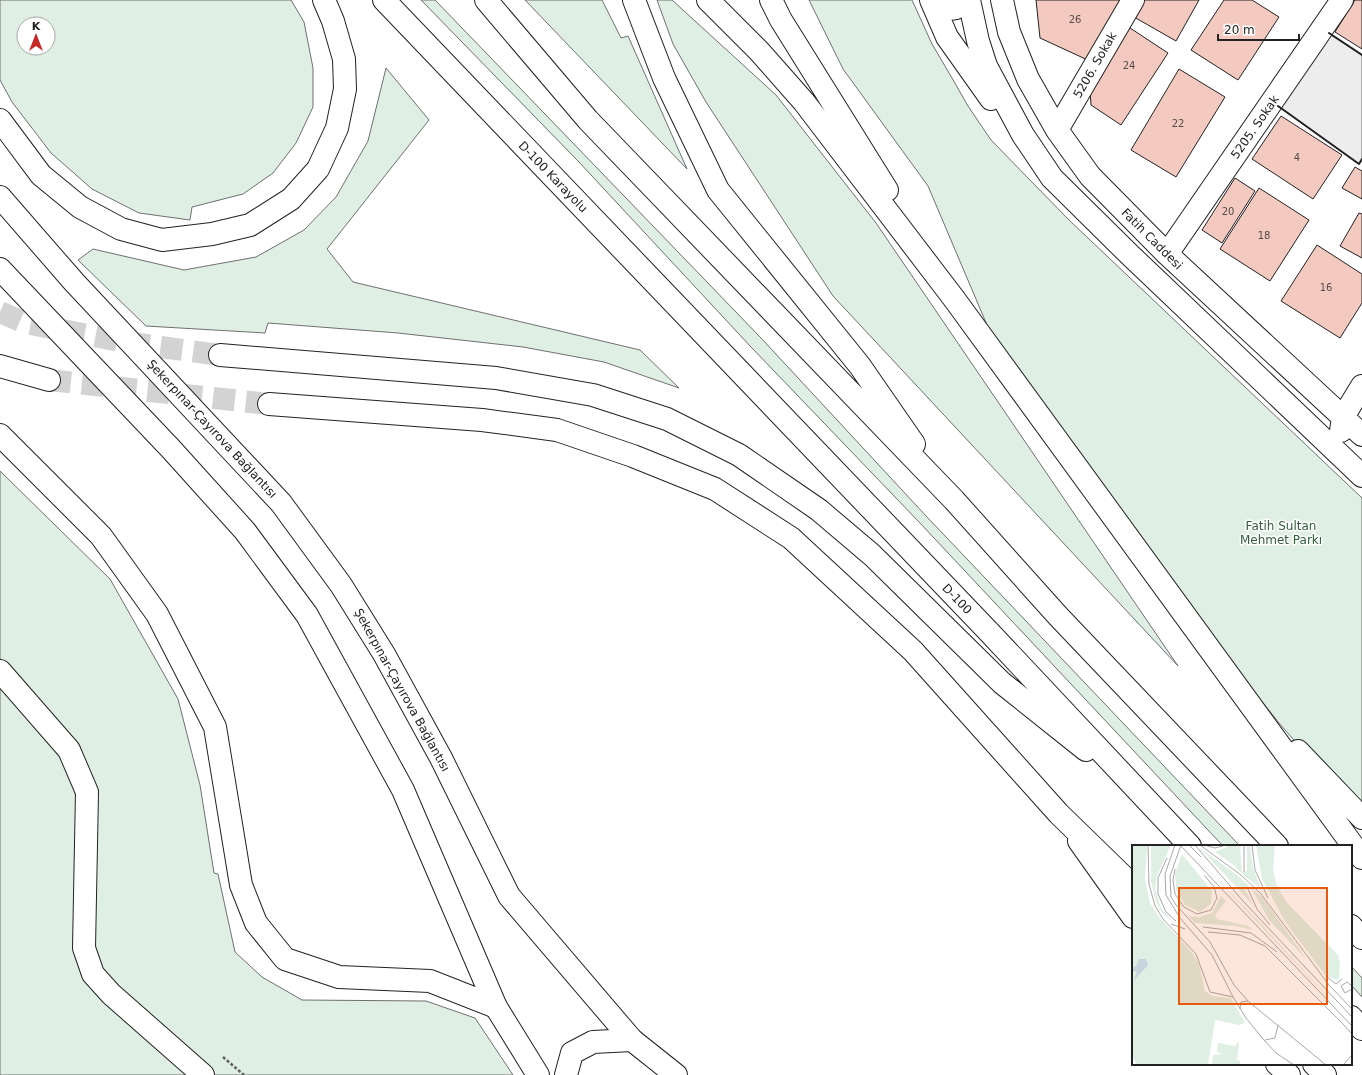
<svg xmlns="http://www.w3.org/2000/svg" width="1362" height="1075" font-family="'DejaVu Sans',sans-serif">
	<rect width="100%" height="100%" fill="#fff"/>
	<path fill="#e0efe3" stroke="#6f6f6f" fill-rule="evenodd" d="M 0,0 L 291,0 L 304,22 L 313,68 L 313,107 L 296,143 L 273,173 L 243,194 L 192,207 L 190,220 L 139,213 L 92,189 L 51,153 L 12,102 L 0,80 ZM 24,24 L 48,24 L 48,48 L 24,48 Z
		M 421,0 L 435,0 L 761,338 L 927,517 L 1240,846 L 1223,846 L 919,522 L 751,347 L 578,161 Z
		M 525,0 L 602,0 L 621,38 L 628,36 L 687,169 Z
		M 657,0 L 672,0 L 776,95 L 876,223 L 1178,666 L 833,296 L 706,102 L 673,44 Z
		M 809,0 L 912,0 L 932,44 L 952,78 L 968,106 L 991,140 L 1069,220 L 1362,498 L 1362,811 L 1348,802 L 1279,723 L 1147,557 L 987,325 L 928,186 L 843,69 Z
		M 386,68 L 429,120 L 327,249 L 353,282 L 640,350 L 679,388 L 604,362 L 523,347 L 398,333 L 268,323 L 265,333 L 146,326 L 78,260 L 93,249 L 184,270 L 256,257 L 304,230 L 336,197 L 368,141 Z
		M 0,471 L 110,579 L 178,699 L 200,785 L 214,873 L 218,874 L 235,952 L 262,977 L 302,1000 L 426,1001 L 475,1018 L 513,1075 L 0,1075 Z
		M 1351,966 L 1362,978 L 1362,997 L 1351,985 Z"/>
	<path fill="#ededed" stroke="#6f6f6f" d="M 1323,30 L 1362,55 L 1362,159 L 1359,164 L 1277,105 Z"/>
	<path fill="#f3c9c0" stroke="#222" d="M 1036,0 L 1123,0 L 1092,62 L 1040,38 Z
		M 1144,0 L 1199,0 L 1176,41 L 1134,17 Z
		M 1224,0 L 1252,0 L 1279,17 L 1238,80 L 1191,50 Z
		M 1355,0 L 1362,0 L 1362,49 L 1335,32 Z
		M 1124,24 L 1168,53 L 1121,125 L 1091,105 L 1089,76 Z
		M 1179,69 L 1225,97 L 1176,177 L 1131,150 Z
		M 1281,116 L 1342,155 L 1313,199 L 1252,159 Z
		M 1355,167 L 1362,171 L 1362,199 L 1342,188 Z
		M 1235,178 L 1255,191 L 1222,243 L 1202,230 Z
		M 1259,188 L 1309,220 L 1270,281 L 1220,249 Z
		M 1359,213 L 1362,214 L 1362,258 L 1340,246 Z
		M 1317,245 L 1362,274 L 1362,303 L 1340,338 L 1281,301 Z"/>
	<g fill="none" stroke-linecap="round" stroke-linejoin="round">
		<path stroke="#d3d3d3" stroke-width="22" stroke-dasharray="22 11" stroke-linecap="butt" d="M 0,312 L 25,323 L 131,343 L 220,355
			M 49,380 L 269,404"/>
		<defs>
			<path id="minor" d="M 931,0 L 947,37 L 991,99
				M 934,0 C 940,8 948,10 956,8 L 963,0
				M 969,0 L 978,41 L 986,66 L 1023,135 L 1052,178 L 1130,255 L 1362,476
				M 1002,0 L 1009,32 L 1028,79 L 1057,130 L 1090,176 L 1167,254 L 1362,435
				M 1057,130 L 1133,0
				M 1167,254 L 1342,0
				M 1341,431 L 1343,417 L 1362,386
				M 0,671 L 69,750 L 87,792 L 84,948 L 93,974 L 111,994 L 203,1075
				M 1079,841 L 1133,917
				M 1277,1064 L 1289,1075"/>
			<path id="major" d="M 496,1007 L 538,1075
				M 566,1075 L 572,1053 L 593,1042 L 632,1040 L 676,1075"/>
			<path id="highway" d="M 384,0 L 990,633 L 1190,846
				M 486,0 L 588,120 L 954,500 L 1058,616 L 1277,846
				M 634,0 L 664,78 L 718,190 L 860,366 L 914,444
				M 708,0 L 759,51 L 804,102 L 955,300 L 1362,858
				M 771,0 L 781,20 L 887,190
				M 0,120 L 41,175 L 80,207 L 121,229 L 162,240 L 212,234 L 250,225 L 291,199 L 318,169 L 337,128 L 345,89 L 344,59 L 333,21 L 324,0
				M 0,197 L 74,282 L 281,503 L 341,585 L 384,654 L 441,758 L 509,896 L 632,1040
				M 0,269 L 171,449 L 245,531 L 307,615 L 403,790 L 496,1007
				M 220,355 L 496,378 L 593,395 L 667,419 L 739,455 L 819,510 L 872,555 L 1002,683 L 1086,750
				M 0,366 L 49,380
				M 269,404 L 482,420 L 557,430 L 633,456 L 715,489 L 791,538 L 913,651 L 1059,814 L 1133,886
				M 0,435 L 101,536 L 157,614 L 215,727 L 241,885 L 256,923 L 285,959 L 339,977 L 430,981 L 496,1007
				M 1298,751 L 1362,818
				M 1351,926 L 1362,938
				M 1351,1017 L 1362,1029
				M 1314,1064 L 1325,1075"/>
		</defs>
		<use href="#minor" stroke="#222" stroke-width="24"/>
		<use href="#major" stroke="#222" stroke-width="24"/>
		<use href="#highway" stroke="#222" stroke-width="24"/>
		<path stroke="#646464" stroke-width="2.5" stroke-dasharray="3 2" stroke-linecap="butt" d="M 223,1057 L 244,1075"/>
		<use href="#minor" stroke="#fff" stroke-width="22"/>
		<use href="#major" stroke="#fff" stroke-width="22"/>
		<use href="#highway" stroke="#fff" stroke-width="22"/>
		<path stroke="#222" stroke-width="2" d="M 1329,33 L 1362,55
			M 1278,106 L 1359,164 L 1362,159"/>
	</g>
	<g text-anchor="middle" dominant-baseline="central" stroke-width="3" stroke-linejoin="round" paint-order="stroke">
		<g font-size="10" fill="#564c4a">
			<text x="1075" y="19">26</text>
			<text x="1129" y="65">24</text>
			<text x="1178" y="123">22</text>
			<text x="1297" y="157">4</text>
			<text x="1228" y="211">20</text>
			<text x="1264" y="235">18</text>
			<text x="1326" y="287">16</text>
		</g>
		<g font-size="12" fill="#222" stroke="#fff">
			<text transform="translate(1095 65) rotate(-60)">5206. Sokak</text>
			<text transform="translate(1255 127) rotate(-55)">5205. Sokak</text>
			<text transform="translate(553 177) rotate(46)">D-100 Karayolu</text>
			<text transform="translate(1152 239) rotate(45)">Fatih Caddesi</text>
			<text transform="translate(212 429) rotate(47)">Şekerpınar-Çayırova Bağlantısı</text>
			<text transform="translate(957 599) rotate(46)">D-100</text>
			<text transform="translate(402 690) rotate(61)">Şekerpınar-Çayırova Bağlantısı</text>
		</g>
		<g font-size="12" fill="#2f5e38" stroke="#fff">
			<text x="1281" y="526">Fatih Sultan<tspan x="1281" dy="14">Mehmet Parkı</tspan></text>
		</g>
	</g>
	<g transform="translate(1132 845)">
		<rect width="220" height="220" fill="#fff"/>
		<path d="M 0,0 L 15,0 L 13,34 L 18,58 L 27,72 L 59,106 L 67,119 L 73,146 L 80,151 L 99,153 L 113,178 L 107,180 L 83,175 L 76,220 L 5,220 L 0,211 ZM 19,0 L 39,0 L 25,31 L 23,44 L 29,63 L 42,78 L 30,68 L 24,57 L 19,36 ZM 52,0 L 130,80 L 220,178 L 110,61 ZM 99,0 L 108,0 L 110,27 L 115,26 L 115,0 L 118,0 L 121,23 L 129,44 L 105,24 L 103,21 L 83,7 ZM 124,0 L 143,0 L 141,25 L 145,41 L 155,58 L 206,110 L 208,118 L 207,134 L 205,135 L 193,130 L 154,78 L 130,34 ZM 67,2 L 106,31 L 131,53 L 175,115 L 137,75 L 118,41 L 112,43 L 122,61 ZM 50,9 L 80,46 L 79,59 L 68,67 L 53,60 L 44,44 L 43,28 ZM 89,51 L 94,56 L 83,70 L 85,74 L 116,81 L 121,85 L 104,81 L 63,78 L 56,71 L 67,72 L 80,68 ZM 105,197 L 107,198 L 105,215 L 108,216 L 108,220 L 80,220 L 81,210 L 91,209 L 85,207 L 86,198 L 104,201 Z" fill="#e0efe3"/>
		<path d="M 7,114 L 14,114 L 16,120 L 2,135 L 5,126 L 0,126 L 0,123 L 4,121 Z" fill="#c7d3dd"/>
		<path fill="none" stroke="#a7a7a7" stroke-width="1" d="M 16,0 L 17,39 L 23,61 L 31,74 L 64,109 L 78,147 L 101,152M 43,0 L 33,29 L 34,50 L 48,73 L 80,110 L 101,152M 48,0 L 220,181M 49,0 L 38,31 L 39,52 L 44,60 L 78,97 L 102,140 L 116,156M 57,0 L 69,12M 63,0 L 111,56 L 220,172M 68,0 L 109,30 L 129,49 L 197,140 L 220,164M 72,0 L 83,3 L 94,0M 112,0 L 112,27M 120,0 L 123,25 L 136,53M 35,13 L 26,33 L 26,49 L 34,67 L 44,76M 43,24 L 41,35 L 43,49 L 52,62 L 65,69 L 79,65 L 85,53 L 82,42 L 72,30M 115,42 L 125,64 L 138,80M 39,79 L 53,84M 71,82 L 119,88 L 145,107M 76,87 L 108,90 L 133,101 L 211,179M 194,131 L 204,139 L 210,134M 220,141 L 215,137 L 209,141 L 213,148 L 220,144M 101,152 L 114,173 L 132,195 L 144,208 L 162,220M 108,164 L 109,157 L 116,156 L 194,220M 211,179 L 220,189M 133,195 L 143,193 L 146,180M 211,220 L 220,210"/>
		<path fill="#e8590c" fill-opacity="0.15" stroke="#e8590c" stroke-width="2" d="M 47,43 L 195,43 L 195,159 L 47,159 Z"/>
		<rect width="220" height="220" fill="none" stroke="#222" stroke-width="2"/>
	</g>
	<g transform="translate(36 36)"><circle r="19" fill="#ffffff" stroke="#a7a7a7"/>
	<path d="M0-3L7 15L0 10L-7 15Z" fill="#c62828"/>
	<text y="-6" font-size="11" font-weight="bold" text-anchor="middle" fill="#222222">K</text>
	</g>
	<path d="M1218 34v6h81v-6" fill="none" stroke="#222222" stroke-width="2"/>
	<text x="1224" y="34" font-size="12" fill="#222222" stroke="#ffffff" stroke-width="3" paint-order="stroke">20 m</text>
</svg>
